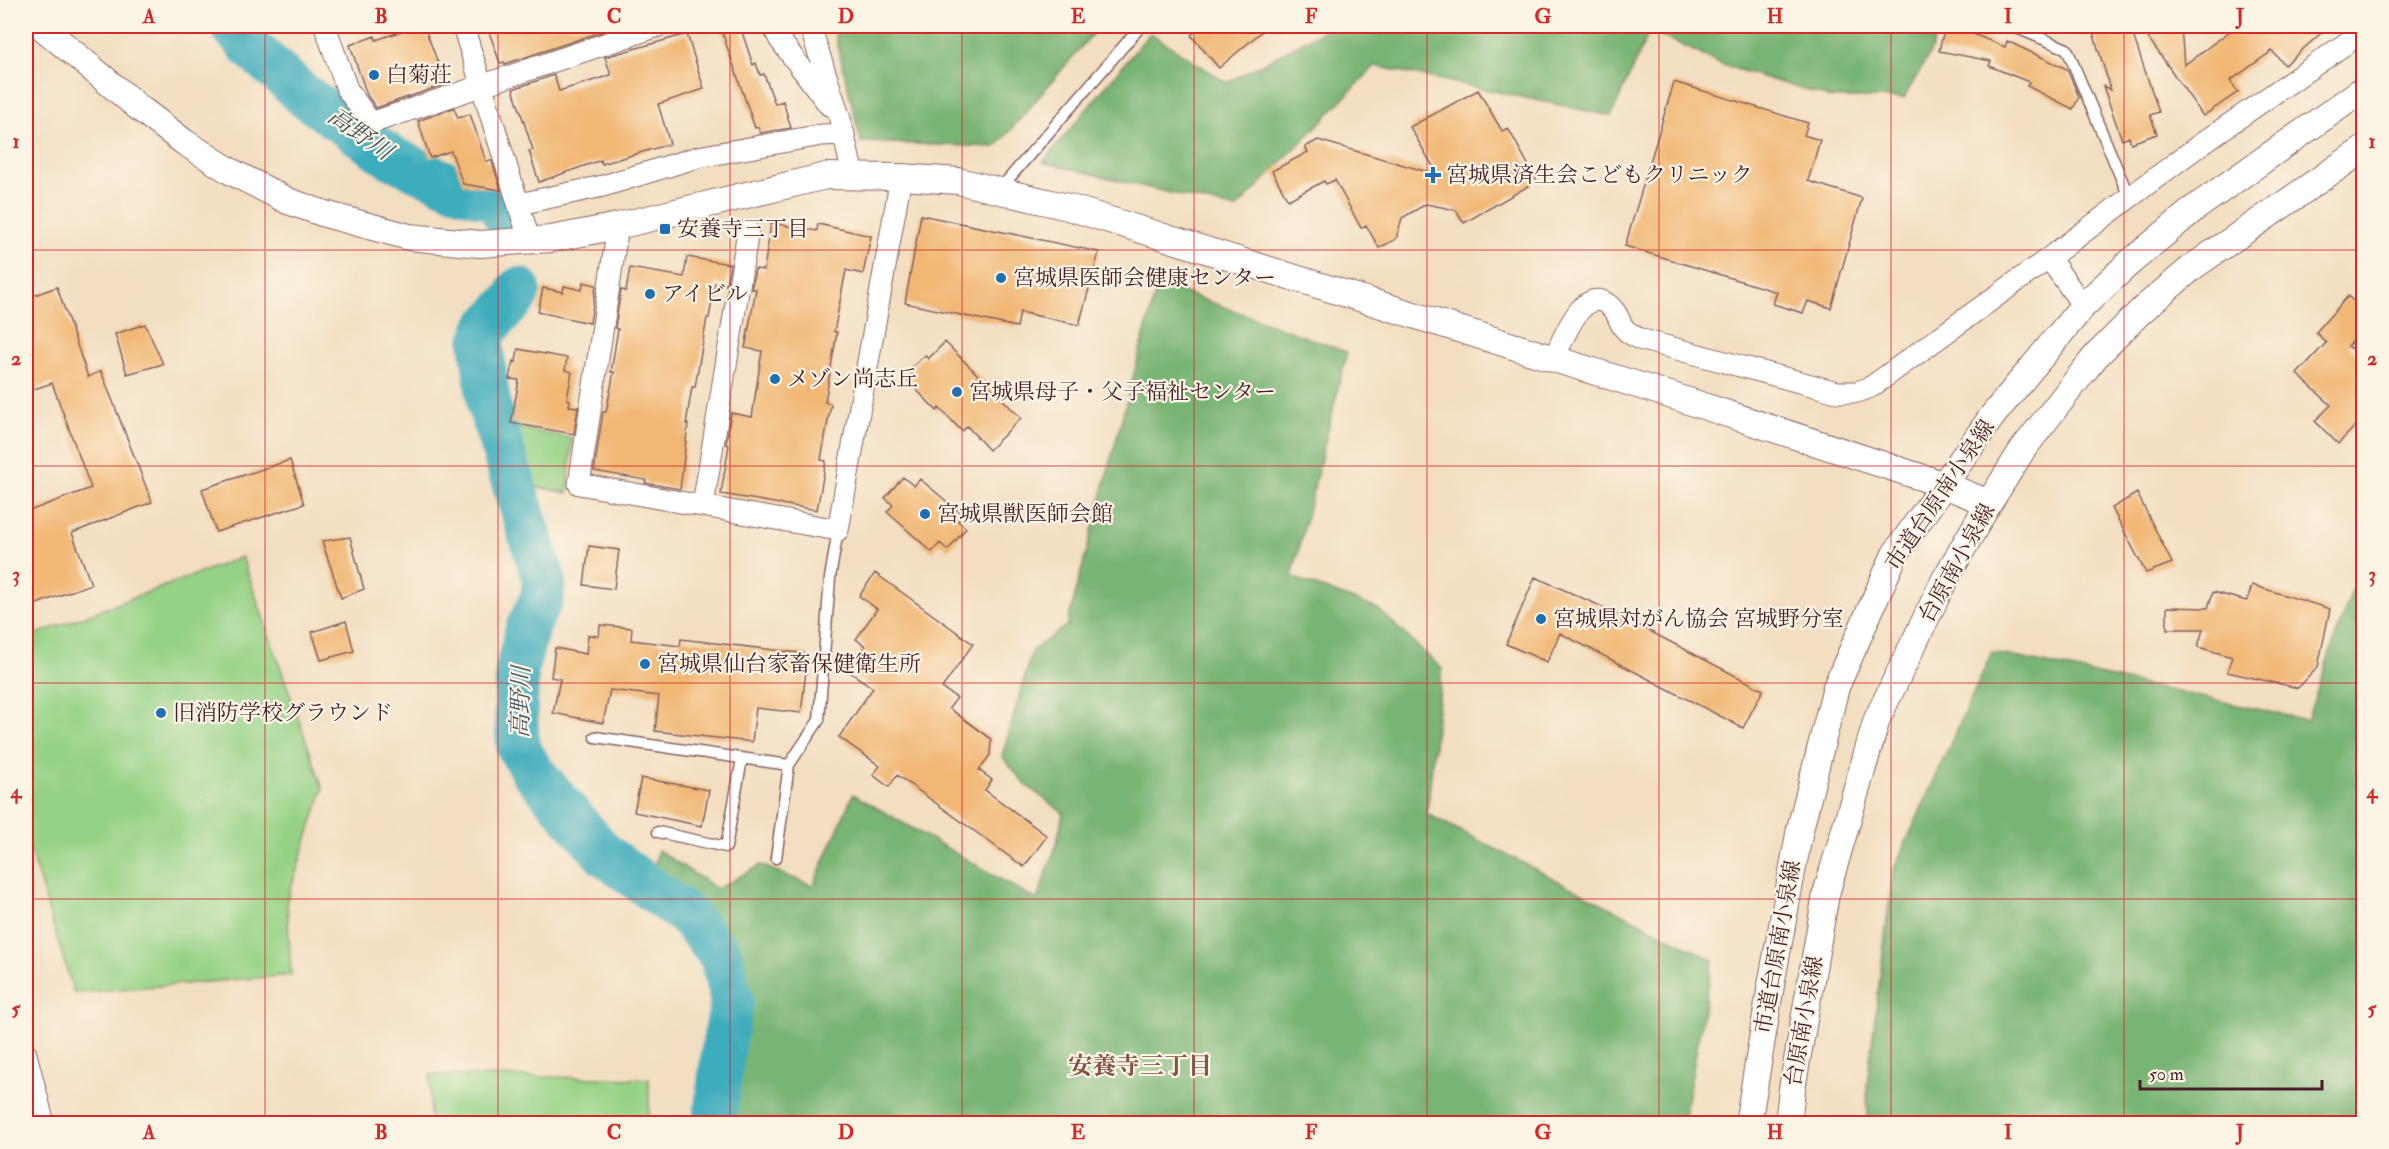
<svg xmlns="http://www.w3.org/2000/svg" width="2389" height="1149" font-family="'IM FELL Double Pica','Noto Serif JP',serif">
	<rect width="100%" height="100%" fill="#fcf5e5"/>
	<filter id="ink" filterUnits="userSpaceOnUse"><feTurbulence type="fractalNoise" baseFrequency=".0167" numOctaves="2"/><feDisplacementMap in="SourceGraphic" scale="12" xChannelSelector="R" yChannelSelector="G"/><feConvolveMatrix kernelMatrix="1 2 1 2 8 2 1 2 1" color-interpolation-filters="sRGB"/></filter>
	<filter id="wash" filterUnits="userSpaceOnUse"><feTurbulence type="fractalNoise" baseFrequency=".008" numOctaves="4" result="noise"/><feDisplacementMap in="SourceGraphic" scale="24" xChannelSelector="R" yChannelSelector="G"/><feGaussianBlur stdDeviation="1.35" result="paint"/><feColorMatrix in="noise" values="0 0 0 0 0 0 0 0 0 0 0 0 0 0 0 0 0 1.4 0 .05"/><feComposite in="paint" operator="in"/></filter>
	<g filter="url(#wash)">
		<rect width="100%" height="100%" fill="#f3dec1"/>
		<path fill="#96d286" stroke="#707858" stroke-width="1.5" d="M 510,426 L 572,438 L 568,493 L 533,486 Z
			M 242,557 L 323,789 L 287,900 L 291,975 L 74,993 L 26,837 L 26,638 Z
			M 430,1075 L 649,1079 L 649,1123 L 430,1123 Z"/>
		<path fill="#78b473" stroke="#616a4f" stroke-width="1.5" d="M 833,26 L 1099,26 L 996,147 L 861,142 Z
			M 1332,26 L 1939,26 L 1931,51 L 1904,98 L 1831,98 L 1723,65 L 1650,30 L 1611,116 L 1375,66 L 1236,209 L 1043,162 L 1150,33 L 1227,83 Z
			M 1158,283 L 1347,352 L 1292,577 L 1378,609 L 1442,669 L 1427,814 L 1713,960 L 1683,1123 L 721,1123 L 737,1000 L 726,951 L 699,915 L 650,882 L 658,850 L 717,889 L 761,865 L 813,886 L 853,794 L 1037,900 L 1057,843 L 1063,813 L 1026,785 L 1002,756 L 1032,651 L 1067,625 Z
			M 2363,558 L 2363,1123 L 1868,1123 L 1867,1084 L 1893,871 L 1992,652 L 2307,720 Z"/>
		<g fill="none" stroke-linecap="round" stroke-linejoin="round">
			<path stroke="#3eacbc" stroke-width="44" d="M 232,26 L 251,48 L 302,94 L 390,157 L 455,187 L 500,202 L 503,213
				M 519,289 L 517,296 L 486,329 L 481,342 L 489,406 L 544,580 L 542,598 L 527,629 L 517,670 L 516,711 L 518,747 L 532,771 L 604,854 L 689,917 L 721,956 L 732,1002 L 724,1042 L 714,1124"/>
		</g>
		<g id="blocks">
			<path fill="#f1b775" d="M 417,26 L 424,26 L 446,84 L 376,108 L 367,95 L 350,45 L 375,36 L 376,40 Z
				M 487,26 L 616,26 L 616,27 L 505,64 L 504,62 L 500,63 Z
				M 720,26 L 740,26 L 753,65 L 756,63 L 760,75 L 764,74 L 775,104 L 783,101 L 791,128 L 760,133 L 758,127 L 755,128 Z
				M 1202,26 L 1268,26 L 1219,68 L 1191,35 Z
				M 1945,26 L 1974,29 L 1973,34 L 2005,47 L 2007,41 L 2067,69 L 2079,97 L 2073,109 L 2027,86 L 2029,82 L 1989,66 L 1991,61 L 1939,51 Z
				M 2091,26 L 2130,26 L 2159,112 L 2150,115 L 2157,134 L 2131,143 L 2129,137 L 2122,140 L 2103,86 L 2111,90 Z
				M 2140,26 L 2181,26 L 2184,65 L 2237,26 L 2329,26 L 2285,65 L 2272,51 L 2230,81 L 2238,92 L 2203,116 Z
				M 687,34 L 704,89 L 658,104 L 670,144 L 602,164 L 601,160 L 539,182 L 529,151 L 533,150 L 513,89 L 554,75 L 559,91 L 611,75 L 605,57 Z
				M 1674,82 L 1808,123 L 1804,135 L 1820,140 L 1808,181 L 1862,198 L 1831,308 L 1808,301 L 1803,313 L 1773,304 L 1777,292 L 1625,246 Z
				M 1478,90 L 1502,131 L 1508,128 L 1537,181 L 1464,223 L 1456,210 L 1426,204 L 1402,218 L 1396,239 L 1379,248 L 1366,225 L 1361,228 L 1335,180 L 1326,184 L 1324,181 L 1288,200 L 1272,171 L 1308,152 L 1305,147 L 1318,140 L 1438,175 L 1410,127 Z
				M 454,108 L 458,118 L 470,114 L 486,161 L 492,161 L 501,190 L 463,184 L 451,151 L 430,158 L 418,121 Z
				M 921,215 L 1099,252 L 1079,325 L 1020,312 L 1017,327 L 905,303 Z
				M 771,223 L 817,231 L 818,224 L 871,236 L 863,274 L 846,270 L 834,332 L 837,332 L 825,402 L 831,404 L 821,460 L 826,461 L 817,510 L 721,494 L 729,445 L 726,444 L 731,413 L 752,417 L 762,351 L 745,348 L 756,289 L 751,289 L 755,269 L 764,270 Z
				M 687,257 L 730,264 L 726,285 L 715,283 L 709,318 L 707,318 L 695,387 L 692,387 L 686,424 L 688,424 L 680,489 L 645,483 L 646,480 L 594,471 L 603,412 L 606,412 L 614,372 L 611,372 L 618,329 L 615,328 L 621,290 L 626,291 L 630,268 L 684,277 Z
				M 583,282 L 596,285 L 590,323 L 538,312 L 543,288 L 563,292 L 564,286 L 582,290 Z
				M 57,287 L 88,377 L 101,371 L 152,502 L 72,533 L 91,584 L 26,608 L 26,512 L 91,488 L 52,383 L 26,392 L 26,298 Z
				M 2348,296 L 2364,311 L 2364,329 L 2348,346 L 2364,359 L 2364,417 L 2338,444 L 2315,421 L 2331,405 L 2297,374 L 2326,343 L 2316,332 Z
				M 145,324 L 163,364 L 127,374 L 115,334 Z
				M 945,342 L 1021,418 L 989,450 L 967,426 L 962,431 L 939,408 L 937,411 L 907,380 L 915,371 L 912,367 L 925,355 L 928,359 Z
				M 518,349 L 567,358 L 565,370 L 572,372 L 567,399 L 570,400 L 569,406 L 578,407 L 574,434 L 511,423 L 519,380 L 509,379 L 513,361 L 516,362 Z
				M 290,460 L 304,504 L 216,532 L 202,489 Z
				M 903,477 L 914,486 L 920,479 L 963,515 L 958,521 L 966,528 L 948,550 L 940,543 L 932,552 L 887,512 L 893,505 L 885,498 Z
				M 2137,493 L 2172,563 L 2146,573 L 2112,508 Z
				M 350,537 L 364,589 L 341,598 L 322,541 Z
				M 589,546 L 619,550 L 614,589 L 584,585 Z
				M 875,573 L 973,644 L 942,688 L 957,698 L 949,708 L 991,739 L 990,755 L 979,770 L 992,780 L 985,790 L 1047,836 L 1024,867 L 897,775 L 889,787 L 873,775 L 880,766 L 839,737 L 873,688 L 847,670 L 865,646 L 856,639 L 877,609 L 859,596 Z
				M 1535,577 L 1607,609 L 1763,690 L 1743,728 L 1560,633 L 1547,662 L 1506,644 Z
				M 2252,585 L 2330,609 L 2318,667 L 2298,688 L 2227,672 L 2232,657 L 2198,647 L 2203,629 L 2167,629 L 2167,607 L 2208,608 L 2213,592 L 2247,601 Z
				M 346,621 L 354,651 L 321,660 L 312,632 Z
				M 600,625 L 632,628 L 631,640 L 680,646 L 681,639 L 808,654 L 801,713 L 756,708 L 752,742 L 655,731 L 659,696 L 610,690 L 603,723 L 553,713 L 560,679 L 551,677 L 555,648 L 586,654 L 588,635 L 599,636 Z
				M 641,778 L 709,790 L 702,826 L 634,812 Z"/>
		</g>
	</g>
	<g filter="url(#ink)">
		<use href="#blocks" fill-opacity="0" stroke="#856260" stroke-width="1.5"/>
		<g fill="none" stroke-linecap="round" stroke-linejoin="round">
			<defs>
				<path id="service" d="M 2012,26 L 2067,49 L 2129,197
					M 999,190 L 1141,26
					M 595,737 L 789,765 L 819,720 L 830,578 L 838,530
					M 658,832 L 726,847 L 742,759
					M 776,858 L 789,765"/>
				<path id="minor" d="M 325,26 L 347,89 L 371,123 L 658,26
					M 463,26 L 530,242
					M 773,26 L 780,40 L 829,105
					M 810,26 L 840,119 L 853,175
					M 519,204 L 603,186 L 698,157 L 822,135 L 844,134
					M 618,226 L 579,484 L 838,530 L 901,177
					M 2083,306 L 2049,258 L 2201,144 L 2364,31
					M 1554,359 C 1563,339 1586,274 1615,312 C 1619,317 1620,324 1624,328 C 1627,333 1635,336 1639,339 L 1837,392 L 1857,392 L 1871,387 L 2049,258
					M 703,505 L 748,231
					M 26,1054 L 44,1124"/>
				<path id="tertiary" d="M 41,26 L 138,107 L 184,142 L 230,171 L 288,201 L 325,214 L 409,237 L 480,244 L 551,239 L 618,226 L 826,176 L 901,177 L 958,181 L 1068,207 L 1676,397 L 1942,484 L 1989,503
					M 1748,1124 L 1771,985 L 1800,829 L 1836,687 L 1895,554 L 1993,415 L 2083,306 L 2127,265 L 2195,208 L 2364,89
					M 1788,1124 L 1792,1089 L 1826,894 L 1877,719 L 1945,579 L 1989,503 L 2023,449 L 2080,376 L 2096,356 L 2142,310 L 2194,266 L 2364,149"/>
			</defs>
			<use href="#service" stroke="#856260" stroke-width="13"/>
			<use href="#minor" stroke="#856260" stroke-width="23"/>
			<use href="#tertiary" stroke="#856260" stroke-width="28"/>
			<use href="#service" stroke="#fff" stroke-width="10"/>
			<use href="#minor" stroke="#fff" stroke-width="21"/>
			<use href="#tertiary" stroke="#fff" stroke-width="26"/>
		</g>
	</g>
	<path fill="none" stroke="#d62828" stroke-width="1.5" stroke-opacity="0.55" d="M 265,26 L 265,1124M 498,26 L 498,1124M 730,26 L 730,1124M 962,26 L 962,1124M 1194,26 L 1194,1124M 1427,26 L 1427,1124M 1659,26 L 1659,1124M 1891,26 L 1891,1124M 2124,26 L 2124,1124M 26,250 L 2364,250M 26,466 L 2364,466M 26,683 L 2364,683M 26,899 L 2364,899"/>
	<g fill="#1f6fb2" stroke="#fcf5e5" stroke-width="2">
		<circle cx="374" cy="75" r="6"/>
		<path d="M1430 166h6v6h6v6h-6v6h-6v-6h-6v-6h6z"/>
		<rect x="659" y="223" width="12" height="12" rx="3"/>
		<circle cx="1001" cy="278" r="6"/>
		<circle cx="650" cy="294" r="6"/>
		<circle cx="775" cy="379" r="6"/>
		<circle cx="957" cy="392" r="6"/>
		<circle cx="925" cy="514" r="6"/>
		<circle cx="1541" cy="619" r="6"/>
		<circle cx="645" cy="664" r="6"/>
		<circle cx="161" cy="713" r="6"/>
	</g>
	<g text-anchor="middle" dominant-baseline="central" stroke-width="4.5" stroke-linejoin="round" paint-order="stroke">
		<g font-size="22" fill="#4a1f2b" stroke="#fcf5e5" text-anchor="start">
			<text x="386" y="75">白菊荘</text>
			<text x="1446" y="175">宮城県済生会こどもクリニック</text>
			<text x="677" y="229">安養寺三丁目</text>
			<text x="1013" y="278">宮城県医師会健康センター</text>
			<text x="662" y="294">アイビル</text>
			<text x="787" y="379">メゾン尚志丘</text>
			<text x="969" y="392">宮城県母子・父子福祉センター</text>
			<text x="937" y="514">宮城県獣医師会館</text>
			<text x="1553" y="619">宮城県対がん協会 宮城野分室</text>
			<text x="657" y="664">宮城県仙台家畜保健衛生所</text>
			<text x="173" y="713">旧消防学校グラウンド</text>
		</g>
		<g font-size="22" fill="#4a1f2b" stroke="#fcf5e5">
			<text transform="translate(1940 495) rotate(-56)">市道台原南小泉線</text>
			<text transform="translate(1957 563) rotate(-61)">台原南小泉線</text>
			<text transform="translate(1778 947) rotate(-80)">市道台原南小泉線</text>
			<text transform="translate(1804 1021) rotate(-80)">台原南小泉線</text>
		</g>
		<g font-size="24" font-style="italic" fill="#455765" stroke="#fcf5e5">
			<text transform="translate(360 134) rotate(35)">高野川</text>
			<text transform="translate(521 702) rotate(-89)">高野川</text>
		</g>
		<g font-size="24" font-weight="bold" fill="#845445" stroke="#fcf5e5">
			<text x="1140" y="1066">安養寺三丁目</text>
		</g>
	</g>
	<rect width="2389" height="1149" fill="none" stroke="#fcf5e5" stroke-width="66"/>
	<path d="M2140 1080v9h182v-9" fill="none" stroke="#4a1f2b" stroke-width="3"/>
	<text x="2149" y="1080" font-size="18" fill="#4a1f2b" stroke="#fcf5e5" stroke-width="4.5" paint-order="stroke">50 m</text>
	<rect x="33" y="33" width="2323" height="1083" fill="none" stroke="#d62828" stroke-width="2"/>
	<g font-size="20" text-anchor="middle" font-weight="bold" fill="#d62828">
		<text x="149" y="23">A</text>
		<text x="381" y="23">B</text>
		<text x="614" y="23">C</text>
		<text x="846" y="23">D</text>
		<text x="1078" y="23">E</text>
		<text x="1311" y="23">F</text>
		<text x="1543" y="23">G</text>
		<text x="1775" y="23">H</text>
		<text x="2008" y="23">I</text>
		<text x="2240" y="23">J</text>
		<text x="16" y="148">1</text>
		<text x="2372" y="148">1</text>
		<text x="16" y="365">2</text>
		<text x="2372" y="365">2</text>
		<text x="16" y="581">3</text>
		<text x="2372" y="581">3</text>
		<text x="16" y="798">4</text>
		<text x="2372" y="798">4</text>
		<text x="16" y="1015">5</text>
		<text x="2372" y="1015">5</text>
		<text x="149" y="1139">A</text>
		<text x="381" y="1139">B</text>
		<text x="614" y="1139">C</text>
		<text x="846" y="1139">D</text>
		<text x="1078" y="1139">E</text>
		<text x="1311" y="1139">F</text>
		<text x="1543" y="1139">G</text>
		<text x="1775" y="1139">H</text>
		<text x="2008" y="1139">I</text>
		<text x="2240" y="1139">J</text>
	</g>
</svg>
